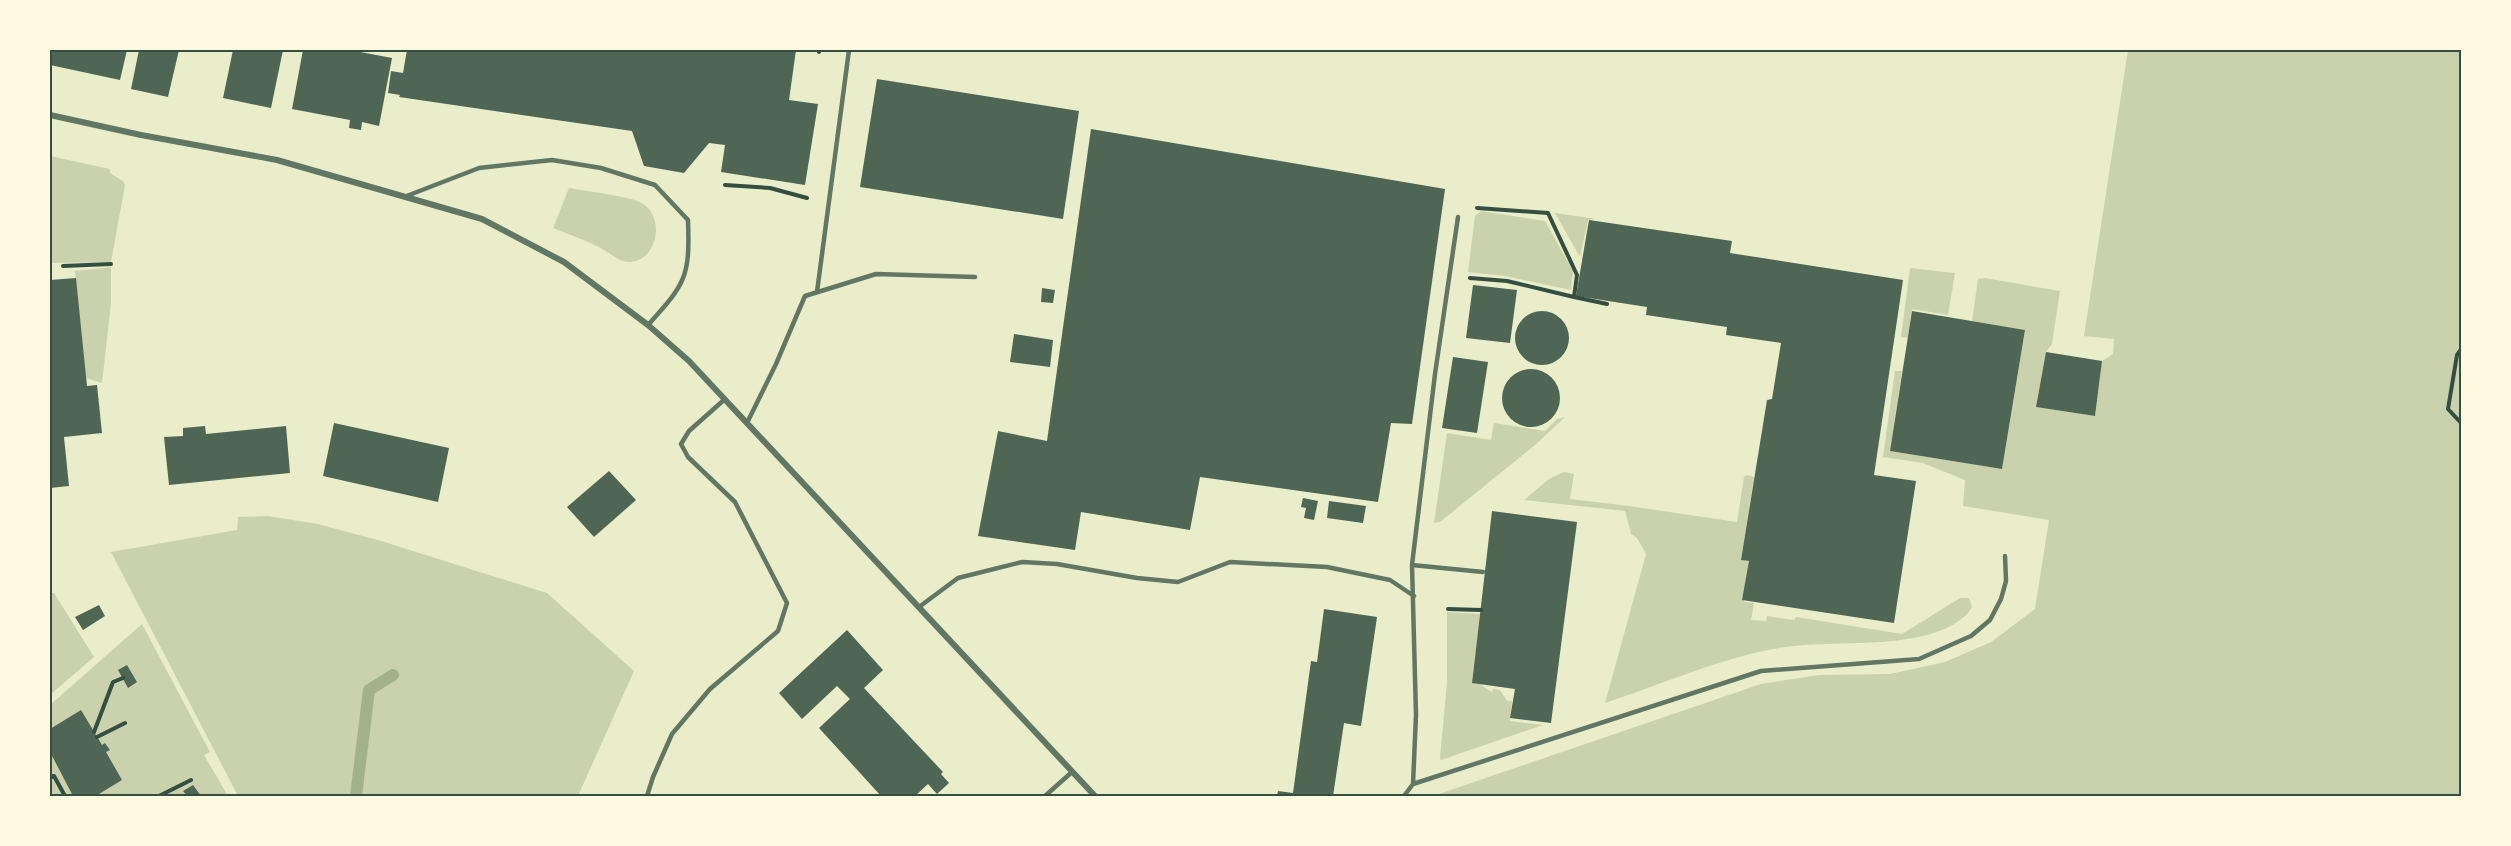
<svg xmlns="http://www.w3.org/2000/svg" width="2511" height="846" font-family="'Golos Text',sans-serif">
	<rect width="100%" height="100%" fill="#e9edc9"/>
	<path fill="#cad2ad" d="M 2128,50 L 2461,50 L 2461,796 L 1433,796 L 1761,684 L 1819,675 L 1890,674 L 1945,662 L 1991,642 L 2035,609 L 2049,520 L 1963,506 L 1965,480 L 1923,463 L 1883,457 L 1895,371 L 1902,371 L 1890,451 L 2002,469 L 2025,330 L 1972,321 L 1978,279 L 1985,278 L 2060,291 L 2052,344 L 2046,352 L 2036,407 L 2095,416 L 2102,361 L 2113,354 L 2114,339 L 2084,336 Z
		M 50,156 L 110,169 L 110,173 L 123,181 L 125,185 L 111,262 L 50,263 Z
		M 569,188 C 585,191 629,196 642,203 C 667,219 656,262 629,262 C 619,262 613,255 604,250 C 589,241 570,235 553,228 Z
		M 1481,211 L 1545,221 L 1573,271 L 1571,290 L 1505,276 L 1468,272 L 1475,216 Z
		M 1555,213 L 1596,219 L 1588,220 L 1580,257 Z
		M 111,267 L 111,303 L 102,383 L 86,378 L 75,271 Z
		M 1910,268 L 1955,273 L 1948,315 L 1912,309 L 1908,338 L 1901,337 Z
		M 1565,417 L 1535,445 L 1440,522 L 1434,523 L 1447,433 L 1491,440 L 1494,423 L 1545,431 L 1557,419 Z
		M 1564,472 L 1574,474 L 1570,499 L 1629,506 L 1737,522 L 1744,477 L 1747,475 L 1754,477 L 1741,560 L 1749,561 L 1744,602 L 1754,603 L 1751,620 L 1766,621 L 1767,616 L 1794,620 L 1796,617 L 1902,634 L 1960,598 L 1969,598 L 1972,607 C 1962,625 1933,635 1913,638 C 1871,646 1828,641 1785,647 C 1728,655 1660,685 1605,703 L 1646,554 L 1637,538 L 1631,534 L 1625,511 L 1524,500 L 1549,479 Z
		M 268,516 L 318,524 L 381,541 L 547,593 L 634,671 L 578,796 L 238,796 L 111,552 L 237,530 L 238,517 Z
		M 50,593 L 54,593 L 94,657 L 50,695 Z
		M 1447,612 L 1480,614 L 1472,683 L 1478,683 L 1492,692 L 1493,689 L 1500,690 L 1507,701 L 1512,701 L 1510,721 L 1543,725 L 1441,760 L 1440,758 L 1447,683 Z
		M 142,624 L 210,752 L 204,755 L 228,796 L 50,796 L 50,705 Z"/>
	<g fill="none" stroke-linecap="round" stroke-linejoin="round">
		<path stroke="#a3b18a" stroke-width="12" d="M 356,796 L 369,690 L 393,675"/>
	</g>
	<path fill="#4f6655" d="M 50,50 L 127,50 L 120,80 L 50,65 Z
		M 139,50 L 179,50 L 168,97 L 131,89 Z
		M 233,50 L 283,50 L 271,108 L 223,98 Z
		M 303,50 L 350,50 L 392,58 L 379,126 L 362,122 L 361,130 L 349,128 L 350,120 L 292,109 Z
		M 407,50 L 796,50 L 789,100 L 818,104 L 805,185 L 721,172 L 725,145 L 709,143 L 684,173 L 644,166 L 632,131 L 399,97 L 400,95 L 388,93 L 391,71 L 403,73 Z
		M 877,79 L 1079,111 L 1063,219 L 860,187 Z
		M 1091,129 L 1445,189 L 1412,424 L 1391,423 L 1378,502 L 1200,477 L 1190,530 L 1081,512 L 1075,550 L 978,536 L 998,431 L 1047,441 Z
		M 1589,220 L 1732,241 L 1730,253 L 1903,280 L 1874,475 L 1916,481 L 1894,623 L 1742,600 L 1749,561 L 1741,560 L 1767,400 L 1772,399 L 1781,343 L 1726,335 L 1727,327 L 1646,315 L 1647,307 L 1576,296 Z
		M 76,278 L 87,386 L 97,385 L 102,433 L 64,437 L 69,486 L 50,488 L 50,280 Z
		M 1473,285 L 1517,290 L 1510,343 L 1466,338 Z
		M 1042,288 L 1055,290 L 1053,303 L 1041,302 Z
		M1515 338a27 27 0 1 1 54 0a27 27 0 1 1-54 0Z
		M 1912,311 L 2025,330 L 2002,469 L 1890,451 Z
		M 1014,334 L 1053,340 L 1050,367 L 1010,362 Z
		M 2046,352 L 2102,361 L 2095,416 L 2036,407 Z
		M 1453,357 L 1488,362 L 1477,433 L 1442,428 Z
		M1502 398a29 29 0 1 1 58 0a29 29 0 1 1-58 0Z
		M 334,423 L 449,448 L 438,502 L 323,476 Z
		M 205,426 L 206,434 L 286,426 L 290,473 L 169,485 L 164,437 L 183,436 L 183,428 Z
		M 609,471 L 636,500 L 594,537 L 567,507 Z
		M 1303,498 L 1318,501 L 1314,520 L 1304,518 L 1306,508 L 1301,507 Z
		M 1329,501 L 1366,506 L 1363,523 L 1327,518 Z
		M 1492,511 L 1577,522 L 1551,723 L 1510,718 L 1515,689 L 1472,683 Z
		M 99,605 L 105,616 L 83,630 L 75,617 Z
		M 1324,609 L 1377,617 L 1361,726 L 1344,723 L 1333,796 L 1277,796 L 1278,791 L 1293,793 L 1311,661 L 1317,662 Z
		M 847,630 L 883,670 L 864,688 L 943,772 L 941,774 L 949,783 L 937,794 L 928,784 L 915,796 L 881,796 L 819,728 L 850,699 L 837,686 L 802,719 L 779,693 Z
		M 127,665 L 137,682 L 128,688 L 118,670 Z
		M 81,710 L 102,745 L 105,743 L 110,750 L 106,752 L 122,780 L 99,794 L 100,796 L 73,796 L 50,752 L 50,729 Z
		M 193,785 L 201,796 L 187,796 L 183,791 Z"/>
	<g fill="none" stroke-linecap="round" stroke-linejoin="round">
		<path stroke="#344e41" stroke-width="4" d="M 819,52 L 819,50
			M 725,185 L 770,188 L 807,198
			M 63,266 L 111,264
			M 1470,278 L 1507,281 L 1574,297 L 1577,275 L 1548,213 L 1477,208
			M 1574,297 L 1607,304
			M 2462,348 L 2457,355 L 2448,409 L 2462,424
			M 1448,609 L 1481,610
			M 94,732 L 113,682 L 123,678
			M 97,737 L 125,723
			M 50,777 L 54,776 L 65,796
			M 159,796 L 191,780"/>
		<path stroke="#617663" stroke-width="4.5" d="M 404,197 L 479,168 L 552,160 L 601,168 L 655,185 L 688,220 C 690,277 686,283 648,325
			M 817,292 L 849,50
			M 747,423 L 776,364 L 805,296 L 876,274 L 975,277
			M 1412,565 L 1483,572
			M 919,607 L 958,578 L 1022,562 L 1057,564 L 1137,578 L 1178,582 L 1230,562 L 1327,567 L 1390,580 L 1414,596
			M 1413,784 L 1761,671 L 1919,659 L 1971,636 L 1990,620 L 2001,599 L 2006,581 L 2005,556
			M 647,796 L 653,777 L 672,734 L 710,689 L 778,631 L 787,603 L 735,502 L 688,457 L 681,444 L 689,431 L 725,399
			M 1045,796 L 1072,772
			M 1404,796 L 1413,784 L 1416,715 L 1412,565 L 1435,374 L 1458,217"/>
		<path stroke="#617663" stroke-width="6" d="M 50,115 L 141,135 L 277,160 L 482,219 L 564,262 L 648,325 L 689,361 L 1095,796"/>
	</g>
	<rect width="2511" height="846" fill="none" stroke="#fefae0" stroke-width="102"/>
	<rect x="51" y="51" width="2409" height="744" fill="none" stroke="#344e41" stroke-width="2"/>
</svg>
